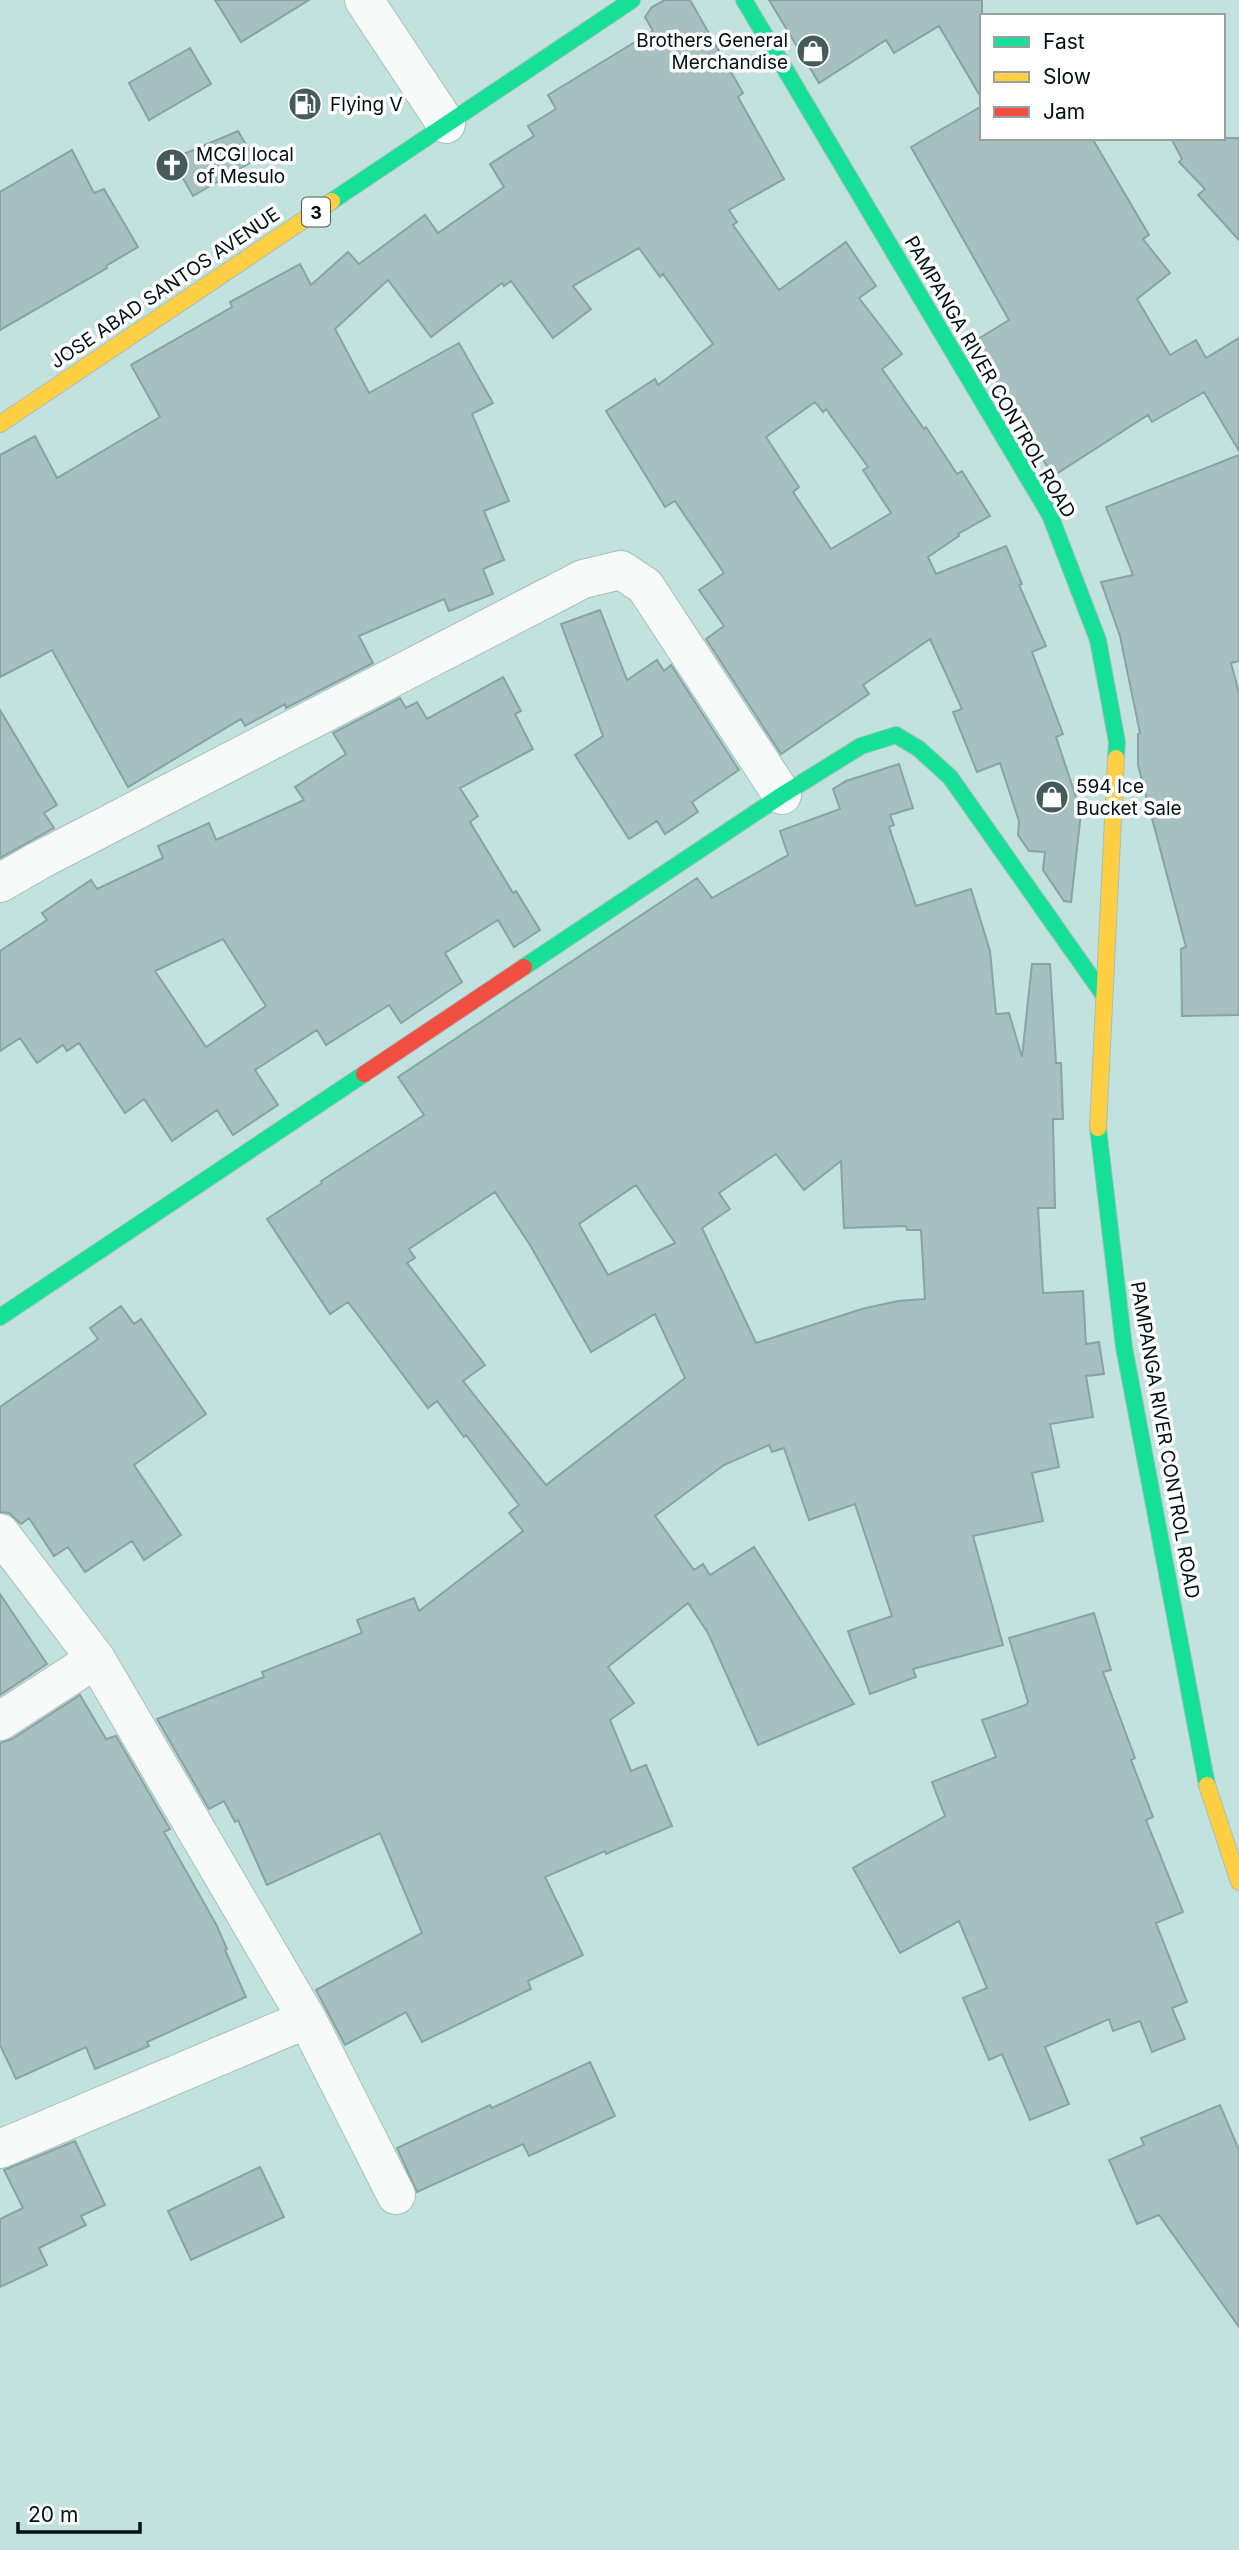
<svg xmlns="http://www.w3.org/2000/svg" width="1239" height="2550" font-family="Inter,sans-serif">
	<rect width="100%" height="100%" fill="#c2e2df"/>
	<path fill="#a6bfc0" stroke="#89a2a3" stroke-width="2" fill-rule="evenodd" d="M 215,0 L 309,0 L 241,42 Z
		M 665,0 L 690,0 L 743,93 L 738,97 L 784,179 L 729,210 L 737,222 L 733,225 L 779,290 L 846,242 L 876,286 L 859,298 L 902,354 L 882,369 L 924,429 L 926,427 L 957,474 L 962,471 L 990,516 L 958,534 L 959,536 L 928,557 L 936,574 L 1006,546 L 1022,584 L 1019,585 L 1046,646 L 1032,652 L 1063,734 L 1056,737 L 1081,812 L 1071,902 L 1064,901 L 1043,870 L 1045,852 L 1029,851 L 1018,835 L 1019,821 L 1000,763 L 977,772 L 953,712 L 962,709 L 930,639 L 863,685 L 869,694 L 781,754 L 706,639 L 724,626 L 699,590 L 724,573 L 675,501 L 665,507 L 606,411 L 655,379 L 658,385 L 713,344 L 663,274 L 660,277 L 639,248 L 573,286 L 591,309 L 553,338 L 511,281 L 504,286 L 502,283 L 431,337 L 388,280 L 335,329 L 369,393 L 459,343 L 493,403 L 472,414 L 509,501 L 484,511 L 504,560 L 483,569 L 493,594 L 449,611 L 444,599 L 359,636 L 373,663 L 286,708 L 285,704 L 245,726 L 241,719 L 128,787 L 52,650 L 0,677 L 0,455 L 35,436 L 57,478 L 160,417 L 131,365 L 232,307 L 230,302 L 300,264 L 311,285 L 348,252 L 359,264 L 425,215 L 438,233 L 504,187 L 490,164 L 534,136 L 528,126 L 556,109 L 548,95 L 653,31 L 645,17 L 652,7 ZM 815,402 L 823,412 L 826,409 L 868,467 L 863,470 L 891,513 L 831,549 L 793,492 L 799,487 L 766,437 Z
		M 769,0 L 982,0 L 982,99 L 939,26 L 894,53 L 886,40 L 819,83 Z
		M 190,48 L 211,84 L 149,120 L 129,83 Z
		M 982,106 L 982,138 L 1092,138 L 1149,235 L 1143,239 L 1170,273 L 1137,299 L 1170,355 L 1196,340 L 1206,358 L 1239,338 L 1239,451 L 1204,392 L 1152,422 L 1148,415 L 1053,476 L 973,342 L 1009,320 L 911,147 Z
		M 238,131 L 255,160 L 193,196 L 172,159 Z
		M 1171,138 L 1239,138 L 1239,240 L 1198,195 L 1205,189 L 1179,162 L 1182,159 Z
		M 72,150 L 94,193 L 104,189 L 138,247 L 106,266 L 107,268 L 0,330 L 0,192 Z
		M 1239,455 L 1239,661 L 1231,663 L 1239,693 L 1239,1015 L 1182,1016 L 1181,949 L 1186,947 L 1138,765 L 1138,734 L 1140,733 L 1120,636 L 1101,582 L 1133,575 L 1106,507 Z
		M 600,610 L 627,680 L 657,660 L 664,671 L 671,665 L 739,770 L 692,802 L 698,812 L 665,834 L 657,821 L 629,839 L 575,755 L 603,736 L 561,624 Z
		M 503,677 L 521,711 L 515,714 L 533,749 L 460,788 L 478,816 L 470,822 L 513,893 L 516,891 L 540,930 L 514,947 L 498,920 L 445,953 L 462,982 L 401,1023 L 389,1005 L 326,1045 L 317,1030 L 255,1070 L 278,1105 L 233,1135 L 217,1110 L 172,1141 L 144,1099 L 125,1113 L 79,1043 L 67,1051 L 63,1045 L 37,1063 L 20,1038 L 0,1051 L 0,951 L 47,920 L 42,913 L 91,880 L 97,889 L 163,858 L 158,846 L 209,823 L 216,840 L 304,800 L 295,787 L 346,754 L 333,733 L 400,698 L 406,708 L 417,702 L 427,719 ZM 223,939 L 266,1006 L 206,1047 L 155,971 Z
		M 0,710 L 57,805 L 44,813 L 54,828 L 0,858 Z
		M 899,764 L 913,808 L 890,815 L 894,825 L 889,827 L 916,906 L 971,889 L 990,951 L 996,1014 L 1009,1013 L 1022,1057 L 1032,964 L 1050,964 L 1056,1063 L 1061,1063 L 1063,1119 L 1053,1119 L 1055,1208 L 1038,1208 L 1043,1293 L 1083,1291 L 1086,1344 L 1099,1342 L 1104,1374 L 1086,1376 L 1093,1417 L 1050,1424 L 1059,1467 L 1032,1473 L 1043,1521 L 973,1536 L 1003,1645 L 913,1669 L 916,1677 L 870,1694 L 848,1631 L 892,1616 L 855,1504 L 809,1520 L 784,1448 L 772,1452 L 769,1445 L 724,1465 L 655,1516 L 694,1570 L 703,1564 L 710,1575 L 754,1547 L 854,1704 L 758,1745 L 708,1633 L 688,1603 L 608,1667 L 634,1703 L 610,1720 L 631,1771 L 646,1765 L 672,1826 L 606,1854 L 605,1851 L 545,1877 L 583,1955 L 528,1981 L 531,1989 L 422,2042 L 406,2012 L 345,2045 L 316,1990 L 422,1933 L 380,1833 L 267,1885 L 238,1820 L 235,1822 L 224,1801 L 209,1809 L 157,1719 L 264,1677 L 262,1672 L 362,1633 L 357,1620 L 414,1598 L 419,1611 L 523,1531 L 509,1513 L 519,1505 L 466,1435 L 464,1437 L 437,1401 L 428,1408 L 348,1302 L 330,1314 L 267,1219 L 322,1183 L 321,1181 L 424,1115 L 398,1077 L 697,878 L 712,898 L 788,855 L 780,831 L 840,809 L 833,789 L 846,781 ZM 776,1154 L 804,1190 L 841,1161 L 844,1228 L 906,1226 L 907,1230 L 921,1230 L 925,1299 L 898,1301 L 862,1309 L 756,1343 L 702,1228 L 730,1209 L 719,1193 ZM 636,1185 L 675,1243 L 608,1275 L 579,1224 ZM 495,1192 L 530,1245 L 591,1352 L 655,1314 L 685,1378 L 546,1485 L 463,1381 L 485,1365 L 407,1263 L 415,1258 L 409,1249 Z
		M 121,1306 L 134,1324 L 141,1319 L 206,1414 L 134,1465 L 181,1535 L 144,1560 L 132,1541 L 85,1572 L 68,1547 L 54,1556 L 29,1518 L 21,1524 L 9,1513 L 0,1512 L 0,1407 L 98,1339 L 90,1328 Z
		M 0,1594 L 47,1664 L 0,1695 Z
		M 1094,1613 L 1111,1670 L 1103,1672 L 1135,1758 L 1131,1760 L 1153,1817 L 1146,1820 L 1183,1912 L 1156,1923 L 1187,2002 L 1172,2008 L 1185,2039 L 1152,2052 L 1140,2021 L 1113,2031 L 1109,2019 L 1045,2047 L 1069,2104 L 1030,2120 L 1002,2054 L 989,2060 L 963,1998 L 987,1988 L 959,1921 L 900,1953 L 853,1868 L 945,1816 L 932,1782 L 996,1757 L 982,1720 L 1026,1705 L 1028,1702 L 1009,1638 Z
		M 80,1695 L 106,1739 L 116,1736 L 170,1829 L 164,1832 L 217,1926 L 227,1949 L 225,1950 L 246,1997 L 147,2042 L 149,2046 L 95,2069 L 86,2047 L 16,2079 L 0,2045 L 0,1743 L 12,1739 Z
		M 590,2062 L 615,2116 L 529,2156 L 523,2144 L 417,2192 L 397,2148 L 490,2105 L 492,2108 Z
		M 1220,2105 L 1239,2150 L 1239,2327 L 1159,2215 L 1137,2224 L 1109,2160 L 1144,2145 L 1141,2138 Z
		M 75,2141 L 105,2205 L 81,2216 L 86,2225 L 39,2248 L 47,2265 L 0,2287 L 0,2219 L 23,2208 L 4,2170 Z
		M 260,2167 L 284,2217 L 191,2260 L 168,2211 Z"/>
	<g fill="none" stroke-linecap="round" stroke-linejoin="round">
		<defs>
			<path id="street" d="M 364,0 L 446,124
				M 0,883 L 38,861 L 583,579 L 621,570 L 645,586 L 782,795
				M 0,1533 L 96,1659 L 307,2019 L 396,2195
				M 0,1721 L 96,1659
				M 0,2149 L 307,2019"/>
			<path id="fast" d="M 744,0 L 1050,515 L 1098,640 L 1117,742 L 1116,758
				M 332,201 L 632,0
				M 524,967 L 782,795 L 861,746 L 896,735 L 919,749 L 950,777 L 1103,994
				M 1098,1128 L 1124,1347 L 1207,1785
				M 0,1317 L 364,1074"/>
			<path id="slow" d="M 0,424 L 332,201
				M 1098,1128 L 1116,758
				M 1207,1785 L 1239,1882"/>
			<path id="jam" d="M 364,1074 L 524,967"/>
		</defs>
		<use href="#street" stroke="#a6bfbd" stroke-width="40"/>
		<use href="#fast" stroke="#a6bfbd" stroke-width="18"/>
		<use href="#slow" stroke="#a6bfbd" stroke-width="18"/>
		<use href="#jam" stroke="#a6bfbd" stroke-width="18"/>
		<use href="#street" stroke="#f6fbfa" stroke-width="38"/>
		<use href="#fast" stroke="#16e098" stroke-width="16"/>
		<use href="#slow" stroke="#ffcf43" stroke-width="16"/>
		<use href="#jam" stroke="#f24e42" stroke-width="16"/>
	</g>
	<defs>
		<symbol id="shop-disc" viewBox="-11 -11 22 22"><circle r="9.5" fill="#445b59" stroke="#fff"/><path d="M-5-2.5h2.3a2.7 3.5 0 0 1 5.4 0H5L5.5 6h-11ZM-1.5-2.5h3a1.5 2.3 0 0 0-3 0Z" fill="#fff"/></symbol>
		<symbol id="fuel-disc" viewBox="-11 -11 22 22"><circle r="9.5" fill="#445b59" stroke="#fff"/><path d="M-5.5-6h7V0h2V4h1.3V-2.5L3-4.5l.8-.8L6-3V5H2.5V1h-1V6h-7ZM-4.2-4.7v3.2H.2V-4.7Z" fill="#fff"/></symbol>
		<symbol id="church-disc" viewBox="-11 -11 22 22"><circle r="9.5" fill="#445b59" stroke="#fff"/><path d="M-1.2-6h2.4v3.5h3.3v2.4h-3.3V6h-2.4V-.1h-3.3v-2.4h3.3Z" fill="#fff"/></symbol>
	</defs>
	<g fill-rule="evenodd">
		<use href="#shop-disc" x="794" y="32" width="38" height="38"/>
		<use href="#fuel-disc" x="286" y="85" width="38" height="38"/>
		<use href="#church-disc" x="153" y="146" width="38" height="38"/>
		<use href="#shop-disc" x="1033" y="778" width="38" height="38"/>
	</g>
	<g text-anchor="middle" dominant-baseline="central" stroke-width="7" stroke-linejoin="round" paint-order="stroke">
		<rect fill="#fff" stroke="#4c5958" stroke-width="2" x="302" y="197.5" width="28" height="29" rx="5"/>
		<g font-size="18" font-weight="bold" fill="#001211">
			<text x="316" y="212">3</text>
		</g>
		<g font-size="19" fill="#001211" stroke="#fff" text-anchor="start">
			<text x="788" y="40" text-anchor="end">Brothers General<tspan x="788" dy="22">Merchandise</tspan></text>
			<text x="330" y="104">Flying V</text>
			<text x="196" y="154">MCGI local<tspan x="196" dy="22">of Mesulo</tspan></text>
			<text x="1076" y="786">594 Ice<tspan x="1076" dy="22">Bucket Sale</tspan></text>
		</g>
		<g font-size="19" fill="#001211" stroke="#fff">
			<text transform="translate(165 288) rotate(-34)">JOSE ABAD SANTOS AVENUE</text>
			<text transform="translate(990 377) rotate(60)">PAMPANGA RIVER CONTROL ROAD</text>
			<text transform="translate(1165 1440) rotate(80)">PAMPANGA RIVER CONTROL ROAD</text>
		</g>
	</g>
	<rect x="980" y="14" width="245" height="126" fill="#ffffff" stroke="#99a0a0" stroke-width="2"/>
	<rect x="994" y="37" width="35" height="10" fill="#16e098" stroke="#99a0a0" stroke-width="2"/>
	<text x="1043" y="49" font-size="21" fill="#001211">Fast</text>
	<rect x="994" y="72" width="35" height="10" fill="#ffcf43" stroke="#99a0a0" stroke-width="2"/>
	<text x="1043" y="84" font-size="21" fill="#001211">Slow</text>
	<rect x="994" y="107" width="35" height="10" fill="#f24e42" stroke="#99a0a0" stroke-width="2"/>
	<text x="1043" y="119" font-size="21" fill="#001211">Jam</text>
	<path d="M18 2522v10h122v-10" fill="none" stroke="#001211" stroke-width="3.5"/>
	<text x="28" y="2522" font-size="21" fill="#001211" stroke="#ffffff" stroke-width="5" paint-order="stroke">20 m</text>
</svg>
